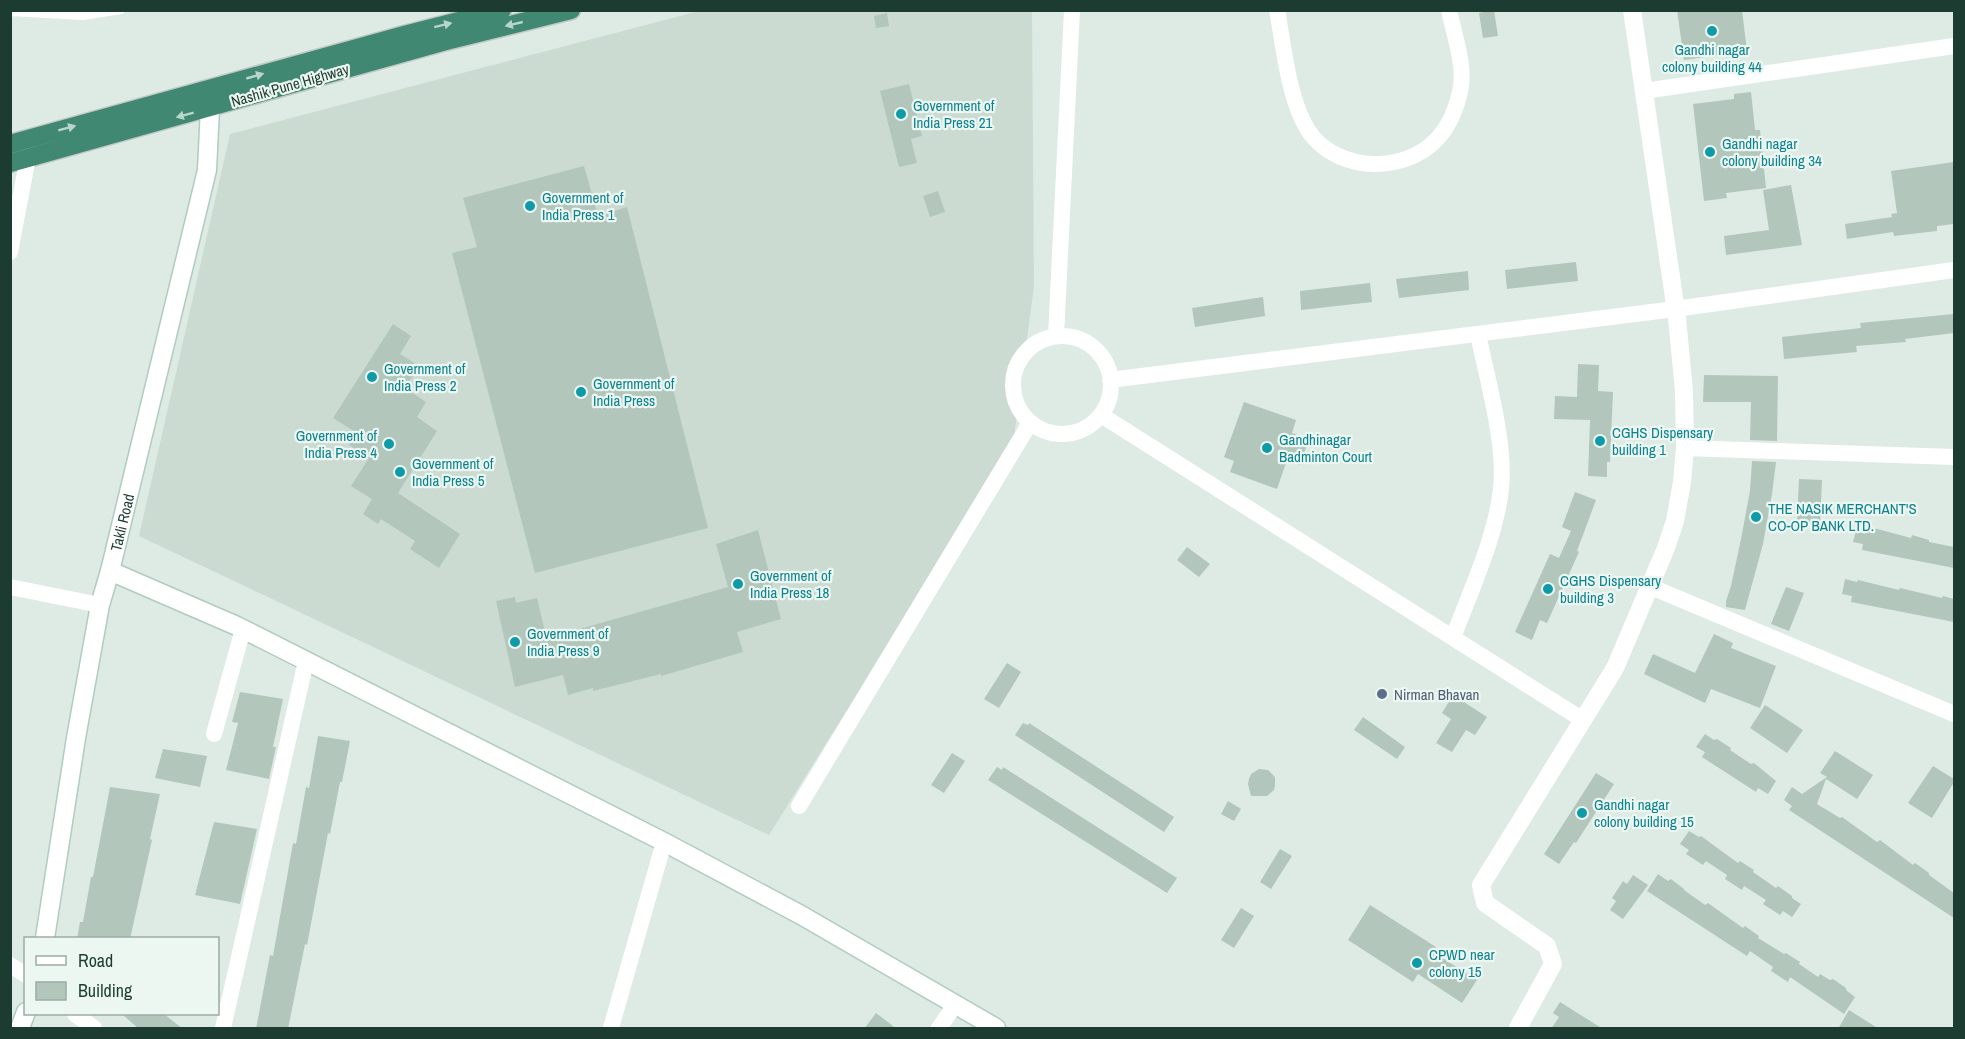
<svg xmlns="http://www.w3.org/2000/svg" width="1965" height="1039" font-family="'Archivo Narrow',sans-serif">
	<rect width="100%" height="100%" fill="#ddebe4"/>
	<path fill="#cbdbd2" d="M 699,11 L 1032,11 L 1034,286 L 1013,444 L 769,835 L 139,536 L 230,134 Z"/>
	<path fill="#b2c6bc" d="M 1494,10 L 1498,36 L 1483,38 L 1479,13 Z
		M 1677,10 L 1742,10 L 1747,51 L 1684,60 Z
		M 887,13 L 889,26 L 876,28 L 874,16 Z
		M 909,84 L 922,136 L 911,139 L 917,163 L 899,167 L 880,91 Z
		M 1751,92 L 1755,130 L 1760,130 L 1766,188 L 1726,193 L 1727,198 L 1704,201 L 1693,104 L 1734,99 L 1734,94 Z
		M 1954,162 L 1954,224 L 1937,226 L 1937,231 L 1894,236 L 1893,232 L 1847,239 L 1845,224 L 1892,217 L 1891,214 L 1897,213 L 1891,171 Z
		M 584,166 L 598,216 L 627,207 L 708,528 L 535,573 L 452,253 L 477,247 L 463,198 Z
		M 1791,185 L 1802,245 L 1726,255 L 1724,236 L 1769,230 L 1763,190 Z
		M 938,191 L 945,212 L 930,217 L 923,196 Z
		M 1576,262 L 1578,281 L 1507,289 L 1505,270 Z
		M 1468,271 L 1469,290 L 1399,298 L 1396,279 Z
		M 1370,283 L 1372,302 L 1301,310 L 1300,291 Z
		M 1263,297 L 1265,316 L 1195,327 L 1192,308 Z
		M 1954,314 L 1954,333 L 1905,339 L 1906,342 L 1856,346 L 1857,352 L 1784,359 L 1782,337 L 1861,328 L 1860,323 Z
		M 393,324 L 411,336 L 400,354 L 419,366 L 405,388 L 426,402 L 417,417 L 437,431 L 398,493 L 460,534 L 439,568 L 410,549 L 415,541 L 381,519 L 378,524 L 363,514 L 372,499 L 351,486 L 369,458 L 349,445 L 357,433 L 333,418 Z
		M 1578,364 L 1599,365 L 1598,391 L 1613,392 L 1610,462 L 1607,462 L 1607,477 L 1588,476 L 1590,420 L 1554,419 L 1555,396 L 1577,397 Z
		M 1704,375 L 1778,376 L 1777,441 L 1750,440 L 1751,402 L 1703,402 Z
		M 1244,402 L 1296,420 L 1292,433 L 1309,439 L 1300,465 L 1287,460 L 1277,489 L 1230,472 L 1234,461 L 1224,457 Z
		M 1752,461 L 1776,462 L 1772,494 L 1763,544 L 1745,610 L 1726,607 L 1726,601 L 1731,586 L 1741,539 L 1750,491 Z
		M 1799,479 L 1822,480 L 1820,524 L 1797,522 Z
		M 1575,492 L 1596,500 L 1577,551 L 1579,552 L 1547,623 L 1540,620 L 1532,640 L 1515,632 L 1550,554 L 1559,558 L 1571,531 L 1562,527 Z
		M 1857,527 L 1868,530 L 1870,527 L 1911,538 L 1912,535 L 1929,540 L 1929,542 L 1954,547 L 1954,568 L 1862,550 L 1863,544 L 1853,542 Z
		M 758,530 L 781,619 L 737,632 L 743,652 L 661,676 L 661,674 L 593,691 L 593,688 L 568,695 L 563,675 L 515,687 L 496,601 L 515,597 L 516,603 L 537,598 L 546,636 L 568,630 L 569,632 L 728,587 L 716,544 Z
		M 1187,547 L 1210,564 L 1199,577 L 1177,560 Z
		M 1845,579 L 1857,582 L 1858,580 L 1899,590 L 1900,588 L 1942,598 L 1943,596 L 1954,599 L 1954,622 L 1851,602 L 1852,596 L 1842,594 Z
		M 1786,587 L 1804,593 L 1789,631 L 1771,624 Z
		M 1714,634 L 1733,643 L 1731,648 L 1776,666 L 1760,708 L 1711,689 L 1705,703 L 1644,674 L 1653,654 L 1695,673 Z
		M 1007,663 L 1021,672 L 999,708 L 984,699 Z
		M 240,692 L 283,699 L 273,747 L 276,747 L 269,779 L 226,770 L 238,723 L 232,722 Z
		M 1453,695 L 1487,717 L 1475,735 L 1466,730 L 1452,752 L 1436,743 L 1451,719 L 1442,713 Z
		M 1765,705 L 1803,730 L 1787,753 L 1750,728 Z
		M 1363,717 L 1405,747 L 1397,759 L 1354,730 Z
		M 1023,723 L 1028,725 L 1029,723 L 1174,817 L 1164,832 L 1015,735 Z
		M 1705,734 L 1714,740 L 1717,739 L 1731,748 L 1730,750 L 1751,764 L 1754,763 L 1776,781 L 1768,794 L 1758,788 L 1756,792 L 1702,757 L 1705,752 L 1696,747 Z
		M 318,736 L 350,741 L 342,782 L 340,782 L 330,834 L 328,833 L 307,945 L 305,944 L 288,1029 L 256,1029 L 270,955 L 273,956 L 293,843 L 296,844 L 306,787 L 309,788 Z
		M 163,749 L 207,756 L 200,787 L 155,778 Z
		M 1835,751 L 1873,775 L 1857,799 L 1826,779 L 1817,804 L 1840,818 L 1842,817 L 1877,842 L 1880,840 L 1913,865 L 1915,863 L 1929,873 L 1929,875 L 1954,893 L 1954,918 L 1789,810 L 1792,806 L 1784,800 L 1792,787 L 1802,794 L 1827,777 L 1820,773 Z
		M 952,753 L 965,761 L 944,793 L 931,785 Z
		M 1933,766 L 1954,779 L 1954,782 L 1932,818 L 1908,803 Z
		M 997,767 L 1002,770 L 1003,767 L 1177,878 L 1167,893 L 988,780 Z
		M 1259,769 L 1268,770 L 1275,777 L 1275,786 L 1274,790 L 1267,796 L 1251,796 L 1248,784 L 1249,779 L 1251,774 Z
		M 1596,773 L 1614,784 L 1576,843 L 1574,842 L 1559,864 L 1544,854 Z
		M 110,787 L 160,794 L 150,839 L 152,840 L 130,939 L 77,939 L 80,922 L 83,922 L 91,877 L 93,877 Z
		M 1228,801 L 1241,809 L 1234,821 L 1221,814 Z
		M 214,822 L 257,829 L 240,904 L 195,895 Z
		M 1689,831 L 1699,837 L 1701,836 L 1738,863 L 1740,861 L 1754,870 L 1753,872 L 1776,888 L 1778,886 L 1792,896 L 1792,898 L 1801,904 L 1792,917 L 1783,911 L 1780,915 L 1763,904 L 1766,900 L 1744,886 L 1742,890 L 1725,879 L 1727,875 L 1706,861 L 1703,865 L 1686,854 L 1689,850 L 1680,844 Z
		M 1280,849 L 1292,856 L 1271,889 L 1260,882 Z
		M 1658,874 L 1668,881 L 1671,879 L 1684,889 L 1684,890 L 1705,905 L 1708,903 L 1743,928 L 1745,926 L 1759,936 L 1758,938 L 1784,954 L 1786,953 L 1800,962 L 1799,964 L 1818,977 L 1820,974 L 1830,980 L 1833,979 L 1846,988 L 1846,990 L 1855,997 L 1844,1014 L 1790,977 L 1788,982 L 1771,971 L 1773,967 L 1750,951 L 1747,956 L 1647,891 Z
		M 1633,875 L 1648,885 L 1623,919 L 1610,910 L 1616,901 L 1612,898 L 1623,881 L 1627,884 Z
		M 1370,905 L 1436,947 L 1433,952 L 1477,980 L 1462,1003 L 1418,974 L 1413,982 L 1348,940 Z
		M 1241,908 L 1254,916 L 1234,948 L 1221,940 Z
		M 1560,1002 L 1603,1029 L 1551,1029 L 1559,1017 L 1553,1013 Z
		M 1849,1010 L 1879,1029 L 1838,1029 Z
		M 876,1013 L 897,1029 L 864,1029 Z
		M 122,1014 L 164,1014 L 183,1029 L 139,1029 Z"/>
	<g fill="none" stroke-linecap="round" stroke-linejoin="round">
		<defs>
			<g id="secondary">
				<path d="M 110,571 L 237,626 L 664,842 L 801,915 L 996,1028"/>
				<path id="s1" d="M 45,938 L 76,738 L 100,605 L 110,571 L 207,170 L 210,108"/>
				<path d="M 20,1028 L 26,1012"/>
			</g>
			<path id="trunk" d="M 10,144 L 404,35 L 502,10
				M 10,163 L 446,41 L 571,10"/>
		</defs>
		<use href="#secondary" stroke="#afccbf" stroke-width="21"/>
		<use href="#trunk" stroke="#c0c8c5" stroke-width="21"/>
		<path stroke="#fff" stroke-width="8" d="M 10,12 L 83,16 L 121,10"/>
		<path stroke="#fff" stroke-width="16" d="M 1277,10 C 1284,47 1289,108 1313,137 C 1343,172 1404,173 1436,140 C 1449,127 1456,109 1460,92 C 1466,66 1454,35 1449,10
			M 1644,91 L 1954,46
			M 10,252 L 30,147
			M 1056,336 L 1072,10
			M1013 385a49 49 0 1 1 98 0a49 49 0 1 1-98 0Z
			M 1110,380 L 1675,309 L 1954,270
			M 1101,415 L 1583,720
			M 1685,448 L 1954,457
			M 1649,586 L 1954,714
			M 10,587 L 100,605
			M 1453,638 C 1471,589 1495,540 1501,489 C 1506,443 1487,379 1478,334
			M 214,734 L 243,629
			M 799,806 L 1030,423
			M 10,965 L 26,975
			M 75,1014 L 94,1028
			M 223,1028 L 306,661
			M 611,1028 L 664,842
			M 939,1028 L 955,1005"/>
		<path stroke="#fff" stroke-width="18" d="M 1518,1028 L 1553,964 L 1547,946 L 1485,903 L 1481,885 L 1615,668 L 1666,548 L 1675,521 L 1682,482 L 1685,448 L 1684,391 L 1677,318 L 1632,10"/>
		<use href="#secondary" stroke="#fff" stroke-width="18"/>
		<use href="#trunk" stroke="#408872" stroke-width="18"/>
	</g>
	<defs><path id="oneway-solid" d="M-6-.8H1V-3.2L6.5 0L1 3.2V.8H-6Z" transform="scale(1.5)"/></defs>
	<g fill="#b9d6cc">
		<use href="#oneway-solid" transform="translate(514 24) rotate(167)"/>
		<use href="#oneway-solid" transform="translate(443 25) rotate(-14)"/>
		<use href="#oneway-solid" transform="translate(255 76) rotate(-16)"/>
		<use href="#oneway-solid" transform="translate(185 115) rotate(165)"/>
		<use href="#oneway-solid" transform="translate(67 128) rotate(-15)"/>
	</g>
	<g fill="#0f9aa8" stroke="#edf7f2" stroke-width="2">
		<circle cx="1712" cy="31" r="6"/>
		<circle cx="901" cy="114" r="6"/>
		<circle cx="1710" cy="152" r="6"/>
		<circle cx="530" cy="206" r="6"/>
		<circle cx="372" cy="377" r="6"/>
		<circle cx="581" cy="392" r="6"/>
		<circle cx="1600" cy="441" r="6"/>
		<circle cx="389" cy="444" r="6"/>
		<circle cx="1267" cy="448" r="6"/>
		<circle cx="400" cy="472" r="6"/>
		<circle cx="1756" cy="517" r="6"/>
		<circle cx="738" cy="584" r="6"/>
		<circle cx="1548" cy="589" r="6"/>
		<circle cx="515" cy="642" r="6"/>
		<circle cx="1582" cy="813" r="6"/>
		<circle cx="1417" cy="963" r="6"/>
	</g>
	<circle fill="#5c6f8a" stroke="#edf7f2" stroke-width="2" cx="1382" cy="694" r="6"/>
	<g text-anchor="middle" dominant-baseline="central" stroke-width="4.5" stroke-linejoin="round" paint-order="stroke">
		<g font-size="15" fill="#0d838f" stroke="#edf7f2" text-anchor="start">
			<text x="1712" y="49" text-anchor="middle">Gandhi nagar<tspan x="1712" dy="17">colony building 44</tspan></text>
			<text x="913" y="105">Government of<tspan x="913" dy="17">India Press 21</tspan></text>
			<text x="1722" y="143">Gandhi nagar<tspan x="1722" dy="17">colony building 34</tspan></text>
			<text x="542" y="197">Government of<tspan x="542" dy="17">India Press 1</tspan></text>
			<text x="384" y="368">Government of<tspan x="384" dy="17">India Press 2</tspan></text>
			<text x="593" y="383">Government of<tspan x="593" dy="17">India Press</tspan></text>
			<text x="1612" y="432">CGHS Dispensary<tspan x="1612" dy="17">building 1</tspan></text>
			<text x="377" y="435" text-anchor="end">Government of<tspan x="377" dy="17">India Press 4</tspan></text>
			<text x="1279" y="439">Gandhinagar<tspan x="1279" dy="17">Badminton Court</tspan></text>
			<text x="412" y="463">Government of<tspan x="412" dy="17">India Press 5</tspan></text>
			<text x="1768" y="508">THE NASIK MERCHANT'S<tspan x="1768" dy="17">CO-OP BANK LTD.</tspan></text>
			<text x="750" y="575">Government of<tspan x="750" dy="17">India Press 18</tspan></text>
			<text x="1560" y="580">CGHS Dispensary<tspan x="1560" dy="17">building 3</tspan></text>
			<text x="527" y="633">Government of<tspan x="527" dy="17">India Press 9</tspan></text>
			<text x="1594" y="804">Gandhi nagar<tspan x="1594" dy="17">colony building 15</tspan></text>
			<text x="1429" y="954">CPWD near<tspan x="1429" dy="17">colony 15</tspan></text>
		</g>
		<g font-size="15" fill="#1d3c31" stroke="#edf7f2">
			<text transform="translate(290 85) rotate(-16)">Nashik Pune Highway</text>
			<text stroke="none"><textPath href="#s1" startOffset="423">Takli Road</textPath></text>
		</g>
		<g font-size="15" fill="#4e5e75" stroke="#edf7f2" text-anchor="start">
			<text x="1394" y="694">Nirman Bhavan</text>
		</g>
	</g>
	<rect width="1965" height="1039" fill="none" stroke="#1d3c31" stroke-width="24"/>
	<rect x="24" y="937" width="195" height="78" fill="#edf7f2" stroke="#9aaca5" stroke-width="1.5"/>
	<rect x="36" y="956" width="30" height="9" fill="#ffffff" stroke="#9aaca5" stroke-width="1.5"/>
	<text x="78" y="967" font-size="18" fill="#1d3c31">Road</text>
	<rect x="36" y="982" width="30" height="18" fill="#b2c6bc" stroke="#9aaca5" stroke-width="1.5"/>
	<text x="78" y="997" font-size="18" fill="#1d3c31">Building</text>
</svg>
